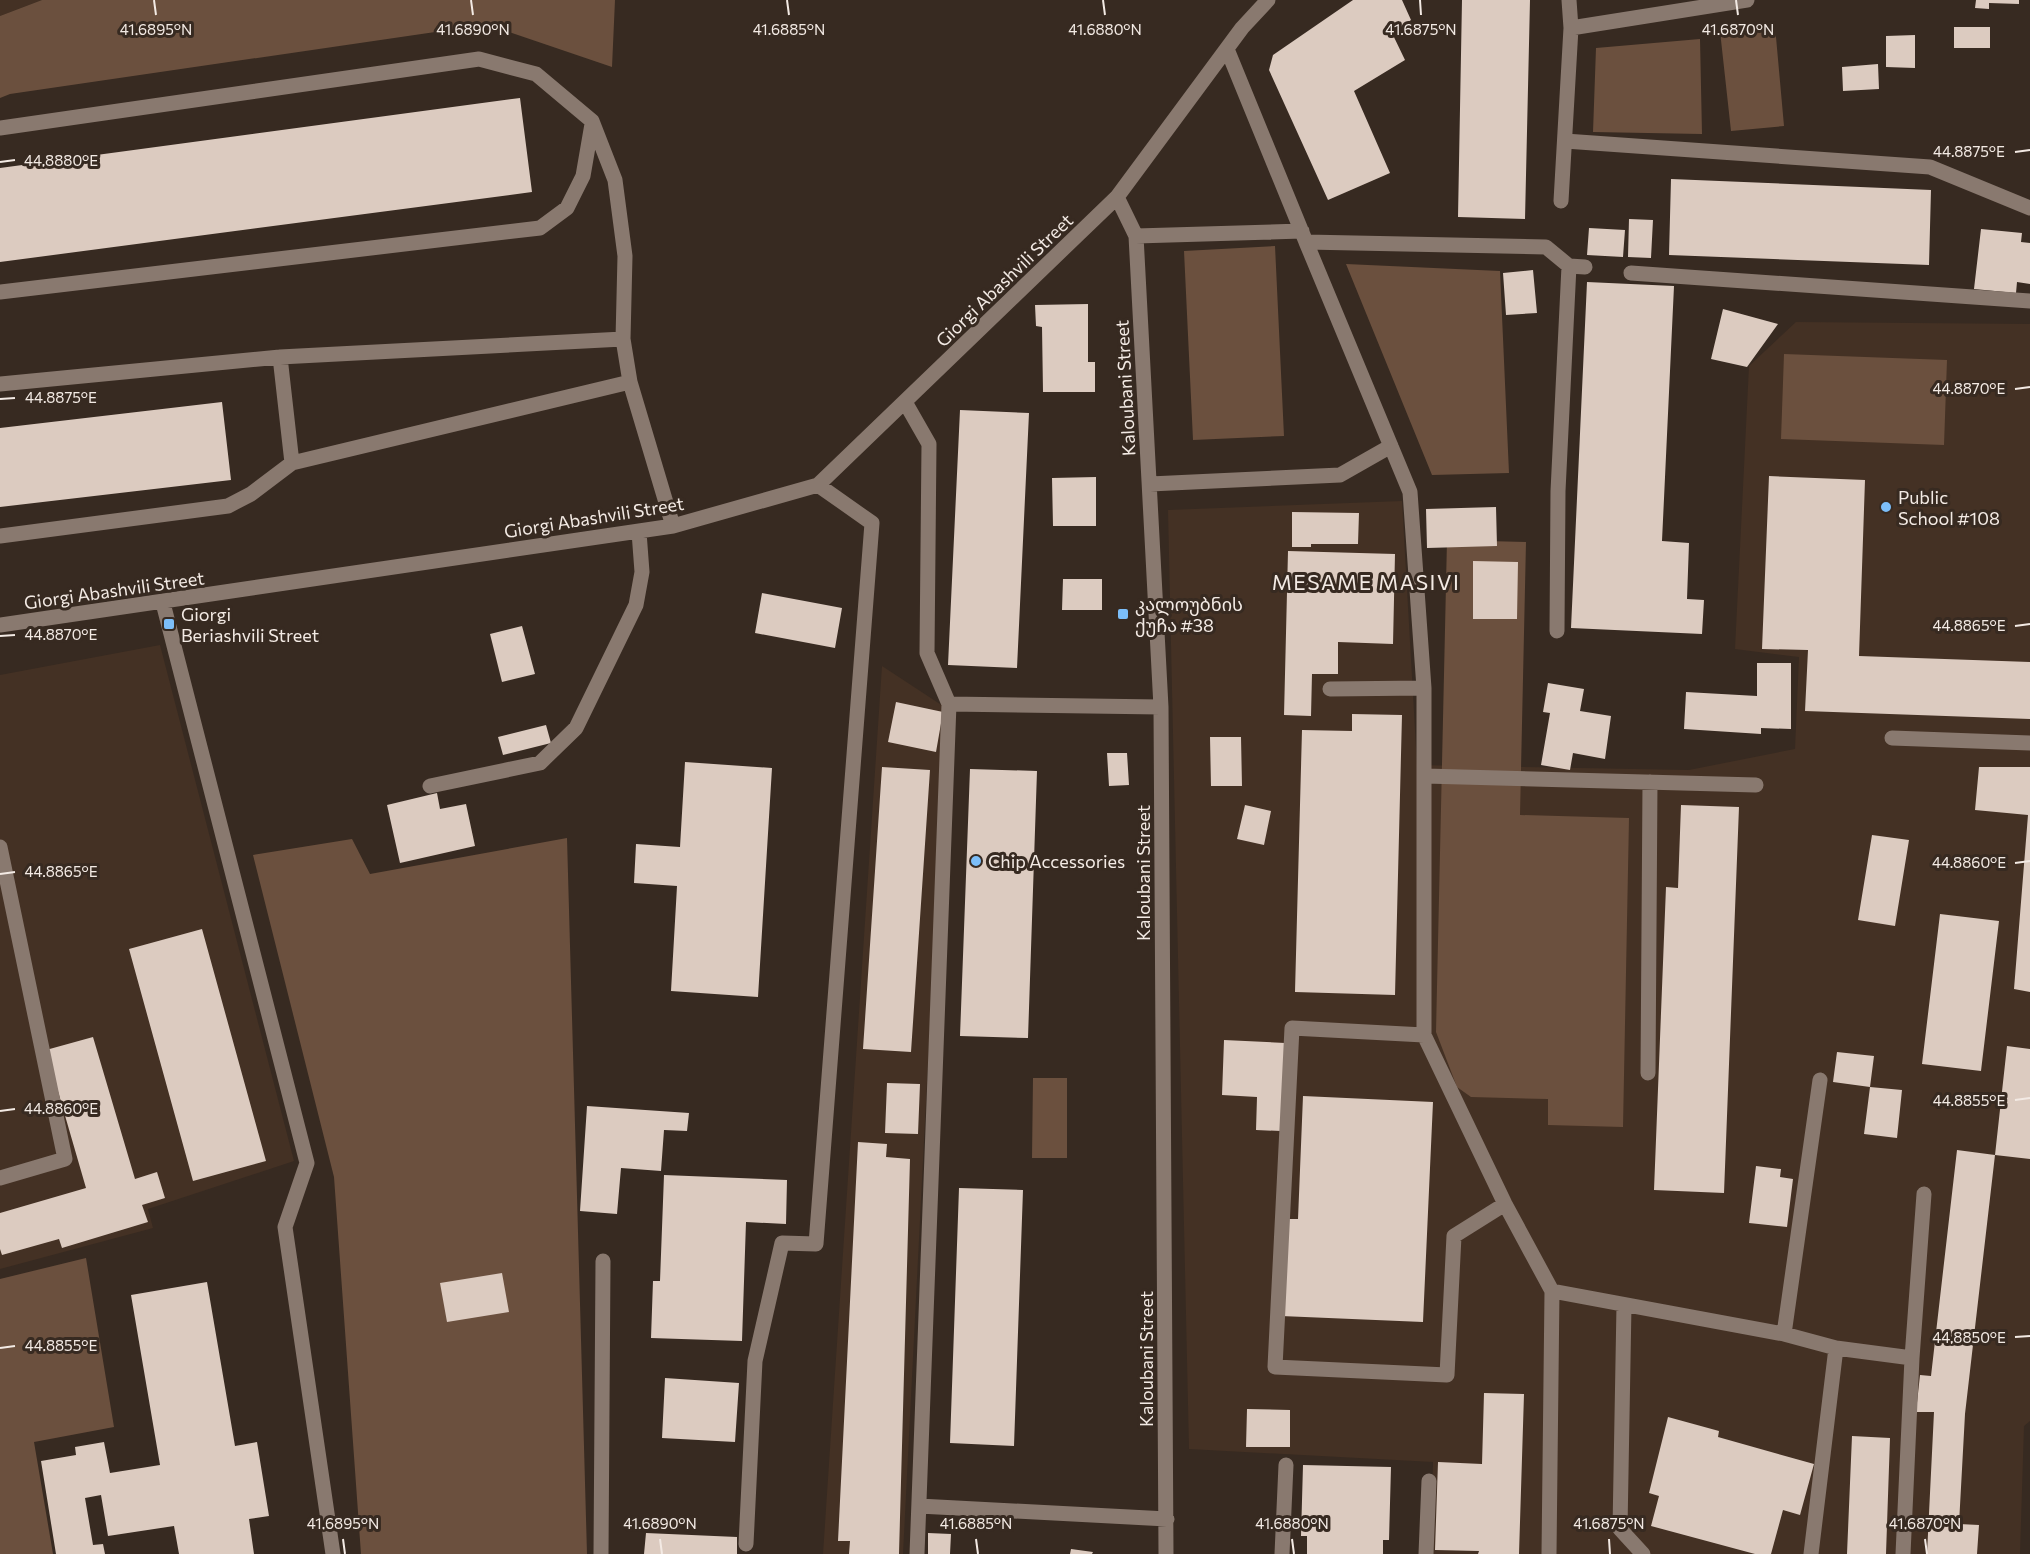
<svg xmlns="http://www.w3.org/2000/svg" width="2030" height="1554" font-family="Commissioner,'Noto Sans Georgian',sans-serif">
	<rect width="100%" height="100%" fill="#372a21"/>
	<path fill="#443124" d="M 0,0 L 42,0 L 0,16 Z
		M 1796,322 L 2030,324 L 2030,1421 L 2024,1426 L 2020,1554 L 1431,1554 L 1433,1462 L 1189,1449 L 1168,510 L 1402,501 L 1417,765 L 1689,770 L 1795,749 L 1799,657 L 1735,649 L 1749,366 Z
		M 160,645 L 294,1161 L 148,1209 L 153,1228 L 0,1269 L 0,675 Z
		M 882,666 L 946,708 L 903,1554 L 823,1554 Z"/>
	<path fill="#6b503e" d="M 42,0 L 615,0 L 612,67 L 512,33 L 483,25 L 10,94 L 0,98 L 0,16 Z
		M 1775,26 L 1784,126 L 1731,131 L 1720,31 Z
		M 1700,39 L 1702,134 L 1593,132 L 1596,48 Z
		M 1275,246 L 1284,436 L 1193,440 L 1184,251 Z
		M 1346,264 L 1500,271 L 1509,473 L 1432,475 Z
		M 1784,354 L 1947,360 L 1944,445 L 1781,439 Z
		M 1447,540 L 1526,542 L 1520,815 L 1629,818 L 1623,1127 L 1548,1125 L 1548,1099 L 1471,1097 L 1457,1087 L 1436,1032 Z
		M 567,838 L 587,1554 L 361,1554 L 334,1177 L 253,855 L 352,839 L 370,874 Z
		M 1033,1078 L 1067,1078 L 1067,1158 L 1032,1158 Z
		M 86,1258 L 114,1427 L 34,1442 L 53,1554 L 0,1554 L 0,1279 Z"/>
	<path fill="#dccbc0" d="M 1353,0 L 1402,0 L 1411,20 L 1392,33 L 1405,60 L 1354,91 L 1390,173 L 1328,200 L 1269,70 L 1273,55 Z
		M 1462,0 L 1530,0 L 1525,219 L 1458,217 Z
		M 1976,0 L 2019,0 L 2019,4 L 1989,3 L 1989,9 L 1975,8 Z
		M 1954,27 L 1990,27 L 1990,48 L 1954,48 Z
		M 1915,35 L 1915,68 L 1886,67 L 1886,36 Z
		M 1878,64 L 1879,89 L 1843,91 L 1842,67 Z
		M 520,98 L 532,192 L 0,262 L 0,168 Z
		M 1671,179 L 1931,190 L 1929,265 L 1669,255 Z
		M 1629,219 L 1653,220 L 1651,258 L 1628,257 Z
		M 1589,228 L 1625,230 L 1623,257 L 1587,255 Z
		M 1981,229 L 2022,233 L 2021,242 L 2030,243 L 2030,284 L 2017,282 L 2016,293 L 1974,289 Z
		M 1533,270 L 1537,313 L 1506,315 L 1503,273 Z
		M 1587,282 L 1674,286 L 1662,541 L 1689,543 L 1687,599 L 1704,600 L 1702,634 L 1571,628 Z
		M 1088,304 L 1088,362 L 1095,362 L 1095,392 L 1043,392 L 1042,327 L 1036,326 L 1035,305 Z
		M 1723,309 L 1778,324 L 1747,367 L 1711,359 Z
		M 222,402 L 231,480 L 0,507 L 0,428 Z
		M 960,410 L 1029,413 L 1017,668 L 948,665 Z
		M 1769,476 L 1865,480 L 1859,656 L 2030,662 L 2030,719 L 1805,711 L 1808,650 L 1762,649 Z
		M 1096,477 L 1096,526 L 1053,526 L 1052,478 Z
		M 1496,507 L 1497,546 L 1427,548 L 1426,509 Z
		M 1292,512 L 1359,513 L 1358,544 L 1311,544 L 1311,547 L 1292,547 Z
		M 1288,551 L 1395,554 L 1393,644 L 1338,642 L 1338,674 L 1312,674 L 1311,716 L 1284,715 Z
		M 1473,561 L 1518,562 L 1517,619 L 1473,619 Z
		M 1063,579 L 1102,579 L 1102,610 L 1062,610 Z
		M 762,593 L 842,608 L 835,648 L 755,633 Z
		M 522,626 L 535,674 L 502,682 L 490,634 Z
		M 1757,663 L 1791,663 L 1791,729 L 1761,728 L 1761,734 L 1684,729 L 1686,692 L 1757,696 Z
		M 1548,683 L 1584,689 L 1580,711 L 1611,716 L 1605,759 L 1573,753 L 1570,770 L 1541,765 L 1550,713 L 1543,712 Z
		M 896,702 L 943,712 L 936,752 L 888,742 Z
		M 1352,714 L 1402,715 L 1395,995 L 1295,992 L 1302,730 L 1352,731 Z
		M 546,725 L 551,743 L 503,755 L 498,737 Z
		M 1210,737 L 1241,737 L 1242,786 L 1211,786 Z
		M 1107,753 L 1127,753 L 1129,785 L 1109,786 Z
		M 685,762 L 772,768 L 758,997 L 671,991 L 677,886 L 634,883 L 636,844 L 680,847 Z
		M 882,767 L 930,770 L 911,1052 L 863,1049 Z
		M 1979,767 L 2030,767 L 2030,992 L 2014,989 L 2028,815 L 1975,810 Z
		M 970,769 L 1037,771 L 1028,1038 L 960,1036 Z
		M 437,793 L 440,809 L 466,804 L 475,846 L 400,863 L 387,805 Z
		M 1245,805 L 1271,811 L 1264,845 L 1237,839 Z
		M 1681,805 L 1739,807 L 1724,1193 L 1654,1190 L 1666,887 L 1678,888 Z
		M 1872,835 L 1909,840 L 1895,926 L 1858,920 Z
		M 1940,914 L 1999,921 L 1981,1071 L 1922,1064 Z
		M 202,929 L 266,1161 L 193,1181 L 129,949 Z
		M 93,1037 L 135,1179 L 157,1172 L 165,1198 L 142,1205 L 148,1222 L 62,1248 L 59,1239 L 2,1255 L 0,1249 L 0,1213 L 86,1188 L 46,1050 Z
		M 1224,1040 L 1285,1043 L 1281,1131 L 1256,1130 L 1257,1097 L 1222,1095 Z
		M 2007,1046 L 2030,1049 L 2030,1159 L 1995,1155 Z
		M 1837,1052 L 1874,1056 L 1870,1087 L 1833,1082 Z
		M 887,1083 L 920,1084 L 918,1134 L 885,1133 Z
		M 1870,1087 L 1902,1090 L 1897,1138 L 1864,1134 Z
		M 1303,1096 L 1433,1102 L 1423,1322 L 1281,1316 L 1285,1219 L 1298,1219 Z
		M 587,1106 L 689,1113 L 687,1131 L 664,1130 L 661,1171 L 621,1168 L 617,1214 L 580,1211 Z
		M 858,1142 L 887,1144 L 886,1157 L 910,1159 L 899,1554 L 849,1554 L 850,1541 L 838,1541 Z
		M 1957,1150 L 1995,1155 L 1965,1414 L 1959,1524 L 1979,1525 L 1977,1554 L 1927,1554 L 1934,1412 L 1916,1412 L 1920,1375 L 1931,1376 Z
		M 1756,1166 L 1781,1169 L 1780,1177 L 1793,1179 L 1787,1227 L 1749,1223 Z
		M 664,1175 L 787,1180 L 786,1224 L 746,1222 L 742,1341 L 651,1338 L 653,1281 L 660,1281 Z
		M 959,1188 L 1023,1190 L 1014,1446 L 950,1443 Z
		M 502,1273 L 509,1312 L 447,1322 L 440,1283 Z
		M 207,1282 L 235,1446 L 257,1442 L 269,1516 L 249,1519 L 254,1554 L 179,1554 L 174,1526 L 108,1536 L 101,1495 L 85,1498 L 93,1545 L 103,1544 L 105,1554 L 56,1554 L 41,1461 L 76,1455 L 75,1447 L 104,1442 L 110,1473 L 160,1465 L 131,1295 Z
		M 665,1378 L 739,1383 L 735,1442 L 662,1438 Z
		M 1484,1393 L 1524,1394 L 1519,1554 L 1478,1554 L 1479,1551 L 1435,1550 L 1438,1462 L 1482,1464 Z
		M 1247,1409 L 1290,1410 L 1290,1447 L 1246,1447 Z
		M 1668,1417 L 1719,1431 L 1718,1437 L 1814,1464 L 1800,1515 L 1783,1510 L 1771,1554 L 1755,1554 L 1651,1526 L 1659,1496 L 1649,1493 Z
		M 1852,1436 L 1890,1438 L 1886,1554 L 1847,1554 Z
		M 1303,1465 L 1391,1467 L 1389,1540 L 1383,1540 L 1383,1554 L 1307,1554 L 1307,1536 L 1301,1536 Z
		M 646,1533 L 737,1537 L 737,1554 L 644,1554 Z
		M 928,1533 L 951,1534 L 950,1554 L 928,1554 Z
		M 1071,1549 L 1093,1552 L 1092,1554 L 1070,1554 Z"/>
	<g fill="none" stroke-linecap="round" stroke-linejoin="round">
		<path stroke="#89796f" stroke-width="15" d="M 1571,28 L 1747,0
			M 1227,49 L 1306,242 L 1546,247 L 1569,266 L 1585,267
			M 0,128 L 479,59 L 536,74 L 592,121 L 615,180 L 625,256 L 623,339 L 630,382 L 673,526
			M 1565,141 L 1930,167 L 2030,208
			M 1117,197 L 1136,236 L 1161,707 L 1166,1554
			M 1561,201 L 1571,28 L 1569,0
			M 1136,236 L 1302,231
			M 1306,242 L 1410,492 L 1424,688 L 1424,1035 L 1505,1204 L 1552,1291 L 1549,1554
			M 1631,273 L 2030,301
			M 0,292 L 540,228 L 567,208 L 583,176 L 592,124
			M 280,357 L 292,463 L 630,382
			M 0,384 L 280,357 L 623,339
			M 905,402 L 929,444 L 927,653 L 949,704 L 917,1554
			M 1150,484 L 1340,475 L 1391,446
			M 0,536 L 228,506 L 251,494 L 292,463
			M 163,603 L 307,1163 L 285,1227 L 333,1554
			M 0,625 L 673,526 L 818,485 L 1117,197 L 1242,28 L 1268,0
			M 1557,631 L 1558,491 L 1569,266
			M 1330,689 L 1424,688
			M 949,704 L 1161,707
			M 1892,738 L 2030,743
			M 1425,776 L 1756,785
			M 430,786 L 540,763 L 576,728 L 636,605 L 642,572 L 639,532
			M 0,847 L 65,1159 L 0,1178
			M 1424,1035 L 1292,1028 L 1275,1367 L 1447,1375 L 1454,1236 L 1505,1204
			M 1648,1073 L 1650,782
			M 1552,1291 L 1784,1334 L 1836,1348 L 1912,1358 L 1903,1554
			M 1624,1305 L 1620,1529 L 1643,1554
			M 1784,1334 L 1820,1080
			M 1912,1358 L 1924,1194
			M 919,1506 L 1167,1519
			M 746,1544 L 755,1361 L 782,1243 L 816,1244 L 872,523 L 818,485
			M 601,1554 L 603,1261
			M 1282,1554 L 1286,1465
			M 1426,1554 L 1429,1481
			M 1811,1554 L 1836,1348"/>
	</g>
	<path fill="none" stroke="#f3eae4" stroke-width="2" d="M 154,0 L 156,15M 471,0 L 473,15M 787,0 L 789,15M 1103,0 L 1105,15M 1420,0 L 1421,15M 1736,0 L 1738,15M 2015,152 L 2030,150M 0,162 L 15,160M 2015,389 L 2030,387M 0,399 L 15,398M 2015,626 L 2030,624M 0,636 L 15,635M 2015,863 L 2030,861M 0,874 L 15,872M 2015,1100 L 2030,1098M 0,1111 L 15,1109M 2015,1337 L 2030,1336M 0,1348 L 15,1346M 343,1539 L 345,1554M 660,1539 L 662,1554M 976,1539 L 978,1554M 1292,1539 L 1294,1554M 1609,1539 L 1610,1554M 1925,1539 L 1927,1554"/>
	<g fill="#7cbef9" stroke="#372a21" stroke-width="2">
		<circle cx="1886" cy="507" r="6"/>
		<rect x="1117" y="608" width="12" height="12" rx="3"/>
		<rect x="163" y="618" width="12" height="12" rx="3"/>
		<circle cx="976" cy="861" r="6"/>
	</g>
	<g text-anchor="middle" dominant-baseline="central" stroke-width="6" stroke-linejoin="round" paint-order="stroke">
		<g font-size="18" fill="#f3eae4" stroke="#372a21">
			<text transform="translate(1004 280) rotate(-44)">Giorgi Abashvili Street</text>
			<text transform="translate(1125 388) rotate(-93)">Kaloubani Street</text>
			<text transform="translate(594 517) rotate(-9)">Giorgi Abashvili Street</text>
			<text transform="translate(114 590) rotate(-8)">Giorgi Abashvili Street</text>
			<text transform="translate(1143 873) rotate(-90)">Kaloubani Street</text>
			<text transform="translate(1146 1359) rotate(-90)">Kaloubani Street</text>
		</g>
		<g font-size="18" fill="#f3eae4" stroke="#372a21" text-anchor="start">
			<text x="1898" y="497">Public<tspan x="1898" dy="21">School #108</tspan></text>
			<text x="1135" y="604">კალოუბნის<tspan x="1135" dy="21">ქუჩა #38</tspan></text>
			<text x="181" y="614">Giorgi<tspan x="181" dy="21">Beriashvili Street</tspan></text>
			<text x="988" y="861">Chip Accessories</text>
		</g>
		<g font-size="21" letter-spacing="1.5" fill="#f3eae4" stroke="#372a21">
			<text x="1366" y="581">MESAME MASIVI</text>
		</g>
	</g>
	<g font-size="15" text-anchor="middle" fill="#f3eae4" stroke="#372a21" stroke-width="6" stroke-linejoin="round" paint-order="stroke">
		<text x="156" y="35">41.6895°N</text>
		<text x="473" y="35">41.6890°N</text>
		<text x="789" y="35">41.6885°N</text>
		<text x="1105" y="35">41.6880°N</text>
		<text x="1421" y="35">41.6875°N</text>
		<text x="1738" y="35">41.6870°N</text>
		<text x="1969" y="157">44.8875°E</text>
		<text x="61" y="166">44.8880°E</text>
		<text x="1969" y="394">44.8870°E</text>
		<text x="61" y="403">44.8875°E</text>
		<text x="1969" y="631">44.8865°E</text>
		<text x="61" y="640">44.8870°E</text>
		<text x="1969" y="868">44.8860°E</text>
		<text x="61" y="877">44.8865°E</text>
		<text x="1969" y="1106">44.8855°E</text>
		<text x="61" y="1114">44.8860°E</text>
		<text x="1969" y="1343">44.8850°E</text>
		<text x="61" y="1351">44.8855°E</text>
		<text x="343" y="1529">41.6895°N</text>
		<text x="660" y="1529">41.6890°N</text>
		<text x="976" y="1529">41.6885°N</text>
		<text x="1292" y="1529">41.6880°N</text>
		<text x="1609" y="1529">41.6875°N</text>
		<text x="1925" y="1529">41.6870°N</text>
	</g>
</svg>
